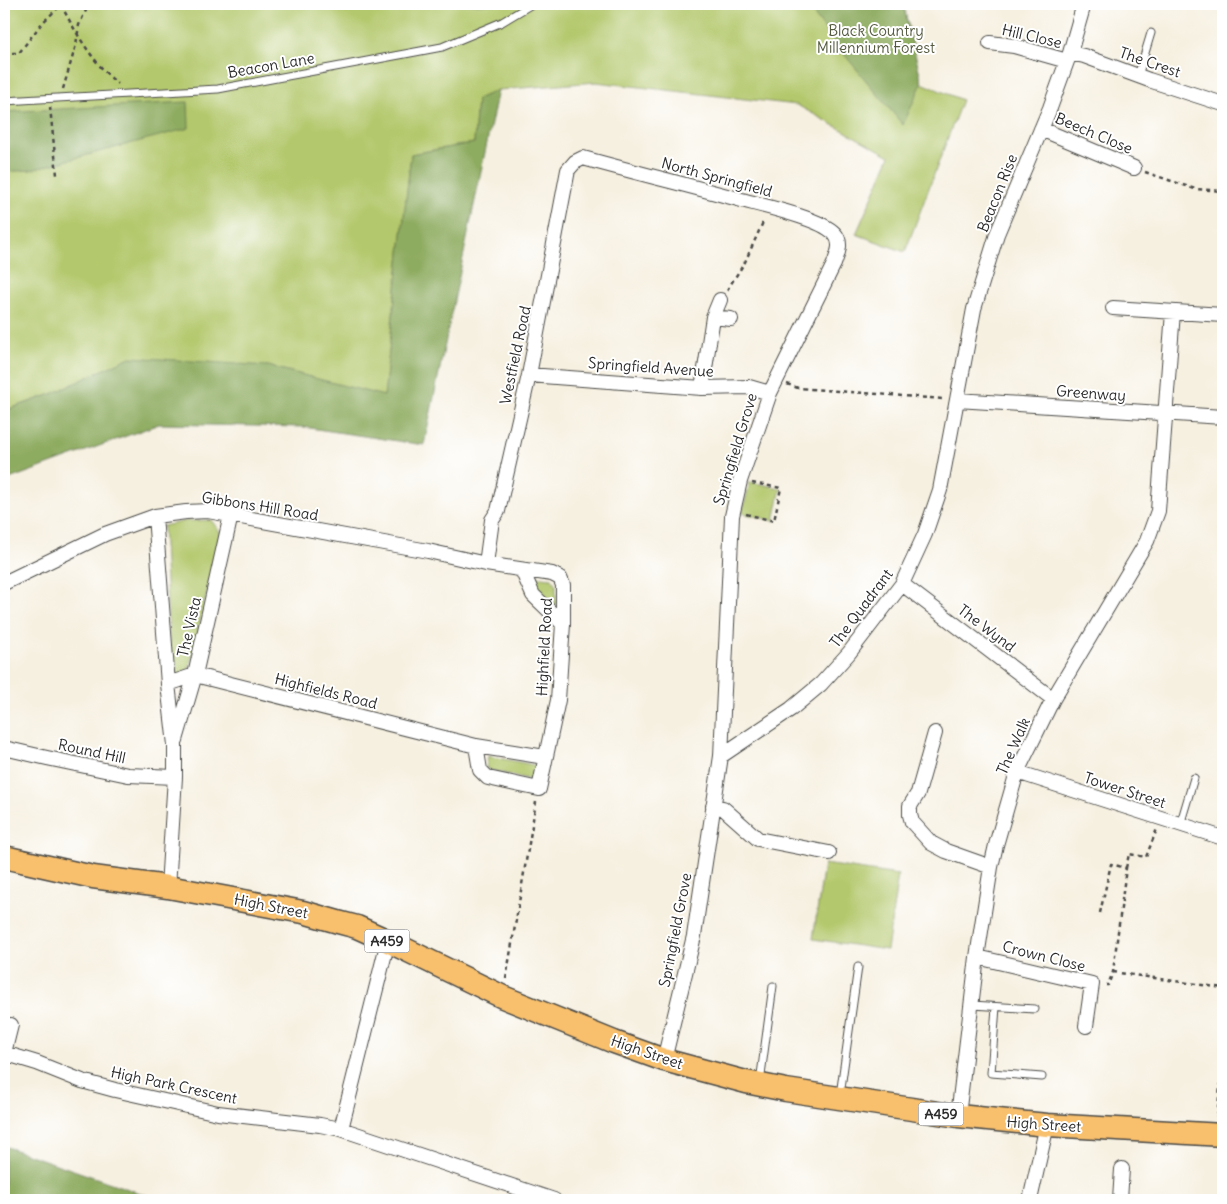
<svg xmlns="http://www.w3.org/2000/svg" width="1227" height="1204" font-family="Delius,sans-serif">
	<rect width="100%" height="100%" fill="#fff"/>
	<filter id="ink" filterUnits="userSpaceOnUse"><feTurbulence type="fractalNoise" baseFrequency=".02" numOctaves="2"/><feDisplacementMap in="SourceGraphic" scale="10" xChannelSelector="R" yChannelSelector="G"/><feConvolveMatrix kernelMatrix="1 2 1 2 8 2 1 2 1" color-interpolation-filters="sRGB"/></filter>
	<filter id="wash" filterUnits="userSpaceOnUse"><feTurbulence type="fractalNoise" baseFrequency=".0096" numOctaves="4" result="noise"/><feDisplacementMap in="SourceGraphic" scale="20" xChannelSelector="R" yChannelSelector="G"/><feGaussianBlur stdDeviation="1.12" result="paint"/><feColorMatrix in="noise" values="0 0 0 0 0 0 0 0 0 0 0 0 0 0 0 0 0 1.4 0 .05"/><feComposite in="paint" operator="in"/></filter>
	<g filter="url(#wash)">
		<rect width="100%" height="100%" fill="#f6f0e0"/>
		<path fill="#b3c86c" stroke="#6f7a4c" d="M 4,4 L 903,4 L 922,83 L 962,100 L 905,252 L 856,234 L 890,156 L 797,105 L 596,82 L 498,90 L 477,99 L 474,143 L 411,154 L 384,397 L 268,366 L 52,394 L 4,411 Z
			M 750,482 L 781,488 L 774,521 L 742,513 Z
			M 211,520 L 221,533 L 189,669 L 181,674 L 171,676 L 163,526 L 186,521 Z
			M 531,576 L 552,578 L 556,585 L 556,611 L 538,596 Z
			M 488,756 L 539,766 L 536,781 L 490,770 L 486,768 Z
			M 824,864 L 898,875 L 887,950 L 813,939 Z"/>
		<path fill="#8eac60" stroke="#5c6c46" d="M 733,4 L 903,4 L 922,83 L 903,125 L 839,48 L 809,8 L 761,7 Z
			M 498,90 L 424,445 L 303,427 L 159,424 L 4,481 L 4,411 L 52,394 L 130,357 L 268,366 L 384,396 L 411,154 L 474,143 L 477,99 Z
			M 188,102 L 189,128 L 31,170 L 4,172 L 4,112 Z
			M 4,1146 L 160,1200 L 4,1200 Z"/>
	</g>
	<g filter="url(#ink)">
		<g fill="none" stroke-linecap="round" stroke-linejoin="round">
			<defs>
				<path id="lane" d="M 1138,76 L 1151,33
					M 4,101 L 218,89 L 442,47 L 502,22 L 532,4
					M 1180,825 L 1194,778
					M 972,1005 L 1035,1009
					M 996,1007 L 991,1073 L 1042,1077
					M 760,1082 L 773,986
					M 840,1095 L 858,967"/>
				<path id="street" d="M 990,43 L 1014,46 L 1067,61
					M 1070,53 L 1084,56 L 1149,80 L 1220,103
					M 1041,129 L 1134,168
					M 1113,308 L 1223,315
					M 713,317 L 731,319
					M 529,375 L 702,388 L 749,387 L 770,393
					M 702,388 L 713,317 L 720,300
					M 957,400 L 1223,417
					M 155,516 L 168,684 L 175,745 L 175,777 L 168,887
					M 486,564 L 492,520 L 498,511 L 529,375 L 568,170 L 575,162 L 583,158 C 634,172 686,185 738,199 C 759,205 820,218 834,233 C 843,242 838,253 834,264 L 770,393 L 740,481 L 732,516 L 721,756 L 694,936 L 664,1060
					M 522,570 L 533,595 L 563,624
					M 4,583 L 105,534 L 155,516 L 186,512 L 208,511 L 428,551 L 486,564 L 552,574 L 560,578 L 563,585 L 563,624 L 558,700 L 539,789 L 488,778 L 480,770 L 476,746
					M 902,584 L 1053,699
					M 168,684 L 195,675 L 476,746 L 545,757
					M 935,733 L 918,793 L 910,806 L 910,815 L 912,822 L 931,843 L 946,851 L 991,867
					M 176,740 L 195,675 L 231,515
					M 4,748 L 47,758 L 128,775 L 175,777
					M 721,756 L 791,709 L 821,684 L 849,653 L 902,584 L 925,534 L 940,490 L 974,309 L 997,234 L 1050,108 L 1070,53 L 1084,4
					M 1017,772 L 1223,838
					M 713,806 L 723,808 L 758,839 L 829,853
					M 388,941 L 341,1129 L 554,1200
					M 977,957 L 1092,984 L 1086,1026
					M 11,1025 L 4,1053 L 37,1063 L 82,1081 L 115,1090 L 218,1113 L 320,1125 L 341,1129
					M 958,1116 L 977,957 L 991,867 L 996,845 L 1017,772 L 1053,699 L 1147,541 L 1158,511 L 1173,312
					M 1030,1200 L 1047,1125
					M 1120,1200 L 1122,1169"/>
				<path id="primary" d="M 4,857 L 93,877 L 168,887 L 303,912 L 338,922 L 357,927 L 388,941 L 503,997 L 614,1042 L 664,1060 L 746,1082 L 786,1090 L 958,1116 L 1047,1125 L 1223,1135"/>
			</defs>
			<use href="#lane" stroke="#494946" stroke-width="9"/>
			<use href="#street" stroke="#494946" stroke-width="16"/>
			<use href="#primary" stroke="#494946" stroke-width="25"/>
			<path stroke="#494946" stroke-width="2.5" stroke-dasharray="4 4" stroke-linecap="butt" d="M 61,5 C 76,33 93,63 118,84
				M 4,53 L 19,53 L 42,23 L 61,5
				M 63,89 L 76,45 L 79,25 L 89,4
				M 50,107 L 57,175
				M 1145,172 L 1195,189 L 1223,191
				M 727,290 L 745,262 L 764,220
				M 787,384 L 798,388 L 943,399
				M 746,514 L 774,521 L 781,488 L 752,483
				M 1126,868 L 1129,854 L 1146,857 L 1157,829
				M 1100,913 L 1111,864 L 1126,868 L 1113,972 L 1108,985 L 1106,985
				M 1113,972 L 1223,988
				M 506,979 L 536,802
				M 1217,1117 L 1223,1059"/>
			<use href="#lane" stroke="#fff" stroke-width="7"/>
			<use href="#street" stroke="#fff" stroke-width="14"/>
			<use href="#primary" stroke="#f8bf6c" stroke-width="22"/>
		</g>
	</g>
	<g text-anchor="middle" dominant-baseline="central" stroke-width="4" stroke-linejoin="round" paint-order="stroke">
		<g fill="#fff" stroke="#6b6b6b" stroke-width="1">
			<rect x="364.5" y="929.5" width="45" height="23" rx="4"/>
			<rect x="918.5" y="1102.5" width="45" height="23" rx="4"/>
		</g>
		<g font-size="14" font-weight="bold" fill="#2b2b2b">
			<text x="387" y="941">A459</text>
			<text x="941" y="1114">A459</text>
		</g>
		<g font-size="15" fill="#545a3e" stroke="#fff">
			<text x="876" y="30">Black Country<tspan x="876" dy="17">Millennium Forest</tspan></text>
		</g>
		<g font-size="15" fill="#2b2b2b" stroke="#fff">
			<text transform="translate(1032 36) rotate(13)">Hill Close</text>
			<text transform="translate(1150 62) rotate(19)">The Crest</text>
			<text transform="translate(271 65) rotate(-10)">Beacon Lane</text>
			<text transform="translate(1094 133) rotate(23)">Beech Close</text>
			<text transform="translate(717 177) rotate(15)">North Springfield</text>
			<text transform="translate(997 193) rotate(-68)">Beacon Rise</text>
			<text transform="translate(515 355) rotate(-78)">Westfield Road</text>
			<text transform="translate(651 367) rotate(4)">Springfield Avenue</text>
			<text transform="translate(1091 393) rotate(4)">Greenway</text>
			<text transform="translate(735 449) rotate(-73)">Springfield Grove</text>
			<text transform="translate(260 506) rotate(9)">Gibbons Hill Road</text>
			<text transform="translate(861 608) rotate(-53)">The Quadrant</text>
			<text transform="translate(189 627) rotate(-77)">The Vista</text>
			<text transform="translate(987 628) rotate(37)">The Wynd</text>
			<text transform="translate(544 647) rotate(-87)">Highfield Road</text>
			<text transform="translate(326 691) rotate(14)">Highfields Road</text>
			<text transform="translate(1013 746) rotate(-66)">The Walk</text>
			<text transform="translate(92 751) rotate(12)">Round Hill</text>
			<text transform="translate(1125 790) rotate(18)">Tower Street</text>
			<text transform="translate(271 906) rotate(11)">High Street</text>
			<text transform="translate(675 930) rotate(-79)">Springfield Grove</text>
			<text transform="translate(1044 956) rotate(14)">Crown Close</text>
			<text transform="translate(647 1052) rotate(19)">High Street</text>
			<text transform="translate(174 1085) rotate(12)">High Park Crescent</text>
			<text transform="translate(1044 1124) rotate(4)">High Street</text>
		</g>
	</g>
	<rect width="1227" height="1204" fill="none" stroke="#fff" stroke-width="20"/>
</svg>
